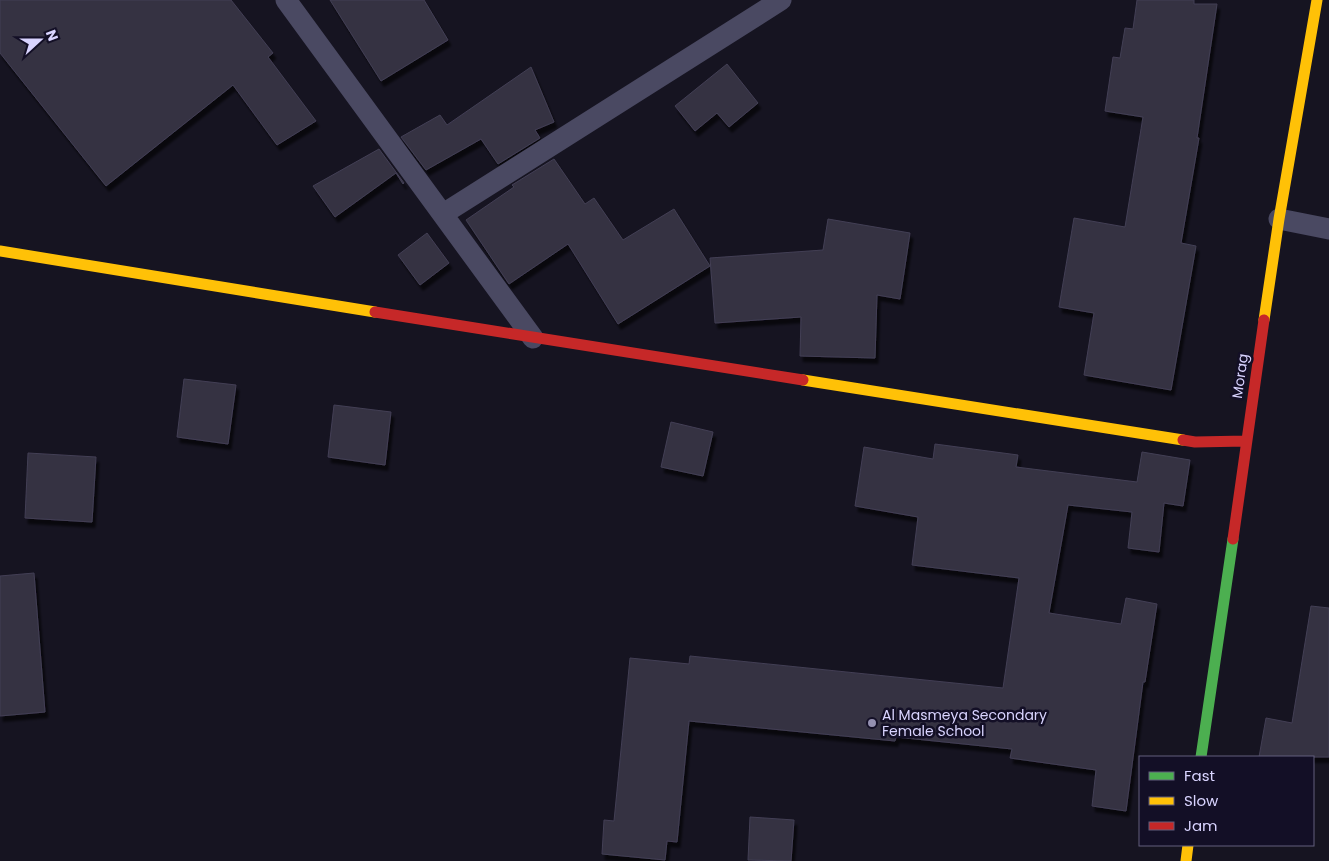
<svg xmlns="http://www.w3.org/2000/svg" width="1329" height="861" font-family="Poppins,sans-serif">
	<defs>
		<filter id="shadow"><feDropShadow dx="3" dy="5.5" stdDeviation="1" flood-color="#0009"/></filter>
	</defs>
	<rect width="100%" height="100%" fill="#161421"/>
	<path fill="#343243" stroke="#433f54" filter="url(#shadow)" d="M 0,0 L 231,0 L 273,53 L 268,57 L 316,121 L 277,145 L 233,85 L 106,186 L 0,53 Z
		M 330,0 L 424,0 L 448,40 L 381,81 Z
		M 1137,0 L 1194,0 L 1194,4 L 1217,4 L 1197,138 L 1199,138 L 1181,243 L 1196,246 L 1171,390 L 1084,375 L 1094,313 L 1059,307 L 1074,218 L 1125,227 L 1143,117 L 1105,111 L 1113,57 L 1120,58 L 1125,28 L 1133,29 Z
		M 727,64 L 758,103 L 729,127 L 717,113 L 695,131 L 675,106 Z
		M 531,67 L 554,122 L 535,130 L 540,138 L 498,164 L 481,139 L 426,170 L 401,137 L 440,115 L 447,125 Z
		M 379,149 L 404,183 L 403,184 L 396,173 L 335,217 L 313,186 Z
		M 554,159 L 585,204 L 594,198 L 623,240 L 674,209 L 710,266 L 618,324 L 568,244 L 509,284 L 466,220 L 514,187 L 512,185 Z
		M 828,219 L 910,233 L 900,299 L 877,295 L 875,358 L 800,356 L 801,317 L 715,323 L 710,258 L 823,250 Z
		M 427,233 L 449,263 L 420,285 L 398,255 Z
		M 184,379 L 236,385 L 228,444 L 177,437 Z
		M 334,405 L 391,412 L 385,465 L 328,457 Z
		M 671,422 L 713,432 L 703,476 L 661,467 Z
		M 935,444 L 1018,455 L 1016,467 L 1137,482 L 1142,452 L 1190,460 L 1183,506 L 1164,503 L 1159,552 L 1128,548 L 1132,512 L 1068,505 L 1049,613 L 1121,624 L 1126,598 L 1157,604 L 1145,682 L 1143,682 L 1126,811 L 1092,806 L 1096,770 L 1010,758 L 1012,749 L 896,737 L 895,741 L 689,721 L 677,842 L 667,841 L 665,860 L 602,854 L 604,820 L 614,821 L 630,658 L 689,664 L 690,656 L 1003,688 L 1019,578 L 912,565 L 918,517 L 855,506 L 864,447 L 933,459 Z
		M 28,453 L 96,457 L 92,522 L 25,518 Z
		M 34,573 L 45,712 L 0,716 L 0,576 Z
		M 1311,606 L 1329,608 L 1329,757 L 1259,757 L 1266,718 L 1292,723 Z
		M 750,817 L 794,820 L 791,861 L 748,860 Z"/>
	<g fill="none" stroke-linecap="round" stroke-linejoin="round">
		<path stroke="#4a4962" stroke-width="21" d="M 286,0 L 533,338
			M 443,214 L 781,0
			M 1279,219 L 1329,229"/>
		<path stroke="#4caf50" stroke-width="11" d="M 1201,757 L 1233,539"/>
		<path stroke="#ffc107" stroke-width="11" d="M 0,251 L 375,312
			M 1264,320 L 1279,219 L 1317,0
			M 803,380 L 1183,440
			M 1186,861 L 1188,845"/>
		<path stroke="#c62828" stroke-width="11" d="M 375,312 L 803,380
			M 1183,440 L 1195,442 L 1246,441
			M 1233,539 L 1264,320"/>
	</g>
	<circle fill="#9591b1" stroke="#130f26" stroke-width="2" cx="872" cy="723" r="5"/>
	<g text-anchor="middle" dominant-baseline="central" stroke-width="5" stroke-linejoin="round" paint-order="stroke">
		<g font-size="14" fill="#d9d4ff" stroke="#130f26">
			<text transform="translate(1240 376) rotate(-82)">Morag</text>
		</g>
		<g font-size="14" fill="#d9d4ff" stroke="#130f26" text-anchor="start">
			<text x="882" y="715">Al Masmeya Secondary<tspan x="882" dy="16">Female School</tspan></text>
		</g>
	</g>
	<rect x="1139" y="756" width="175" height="90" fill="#130f26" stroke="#625e7d"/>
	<rect x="1149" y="772" width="25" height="8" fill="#4caf50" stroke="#625e7d"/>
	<text x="1184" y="781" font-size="15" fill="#d9d4ff">Fast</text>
	<rect x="1149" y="797" width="25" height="8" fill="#ffc107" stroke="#625e7d"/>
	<text x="1184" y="806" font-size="15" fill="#d9d4ff">Slow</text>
	<rect x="1149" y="822" width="25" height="8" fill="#c62828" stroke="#625e7d"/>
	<text x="1184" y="831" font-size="15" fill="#d9d4ff">Jam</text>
	<g transform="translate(40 40) rotate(69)" stroke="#130f26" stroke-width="4" paint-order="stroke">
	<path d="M0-4L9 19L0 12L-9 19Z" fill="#d9d4ff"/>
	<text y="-8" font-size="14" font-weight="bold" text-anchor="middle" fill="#d9d4ff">N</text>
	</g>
</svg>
